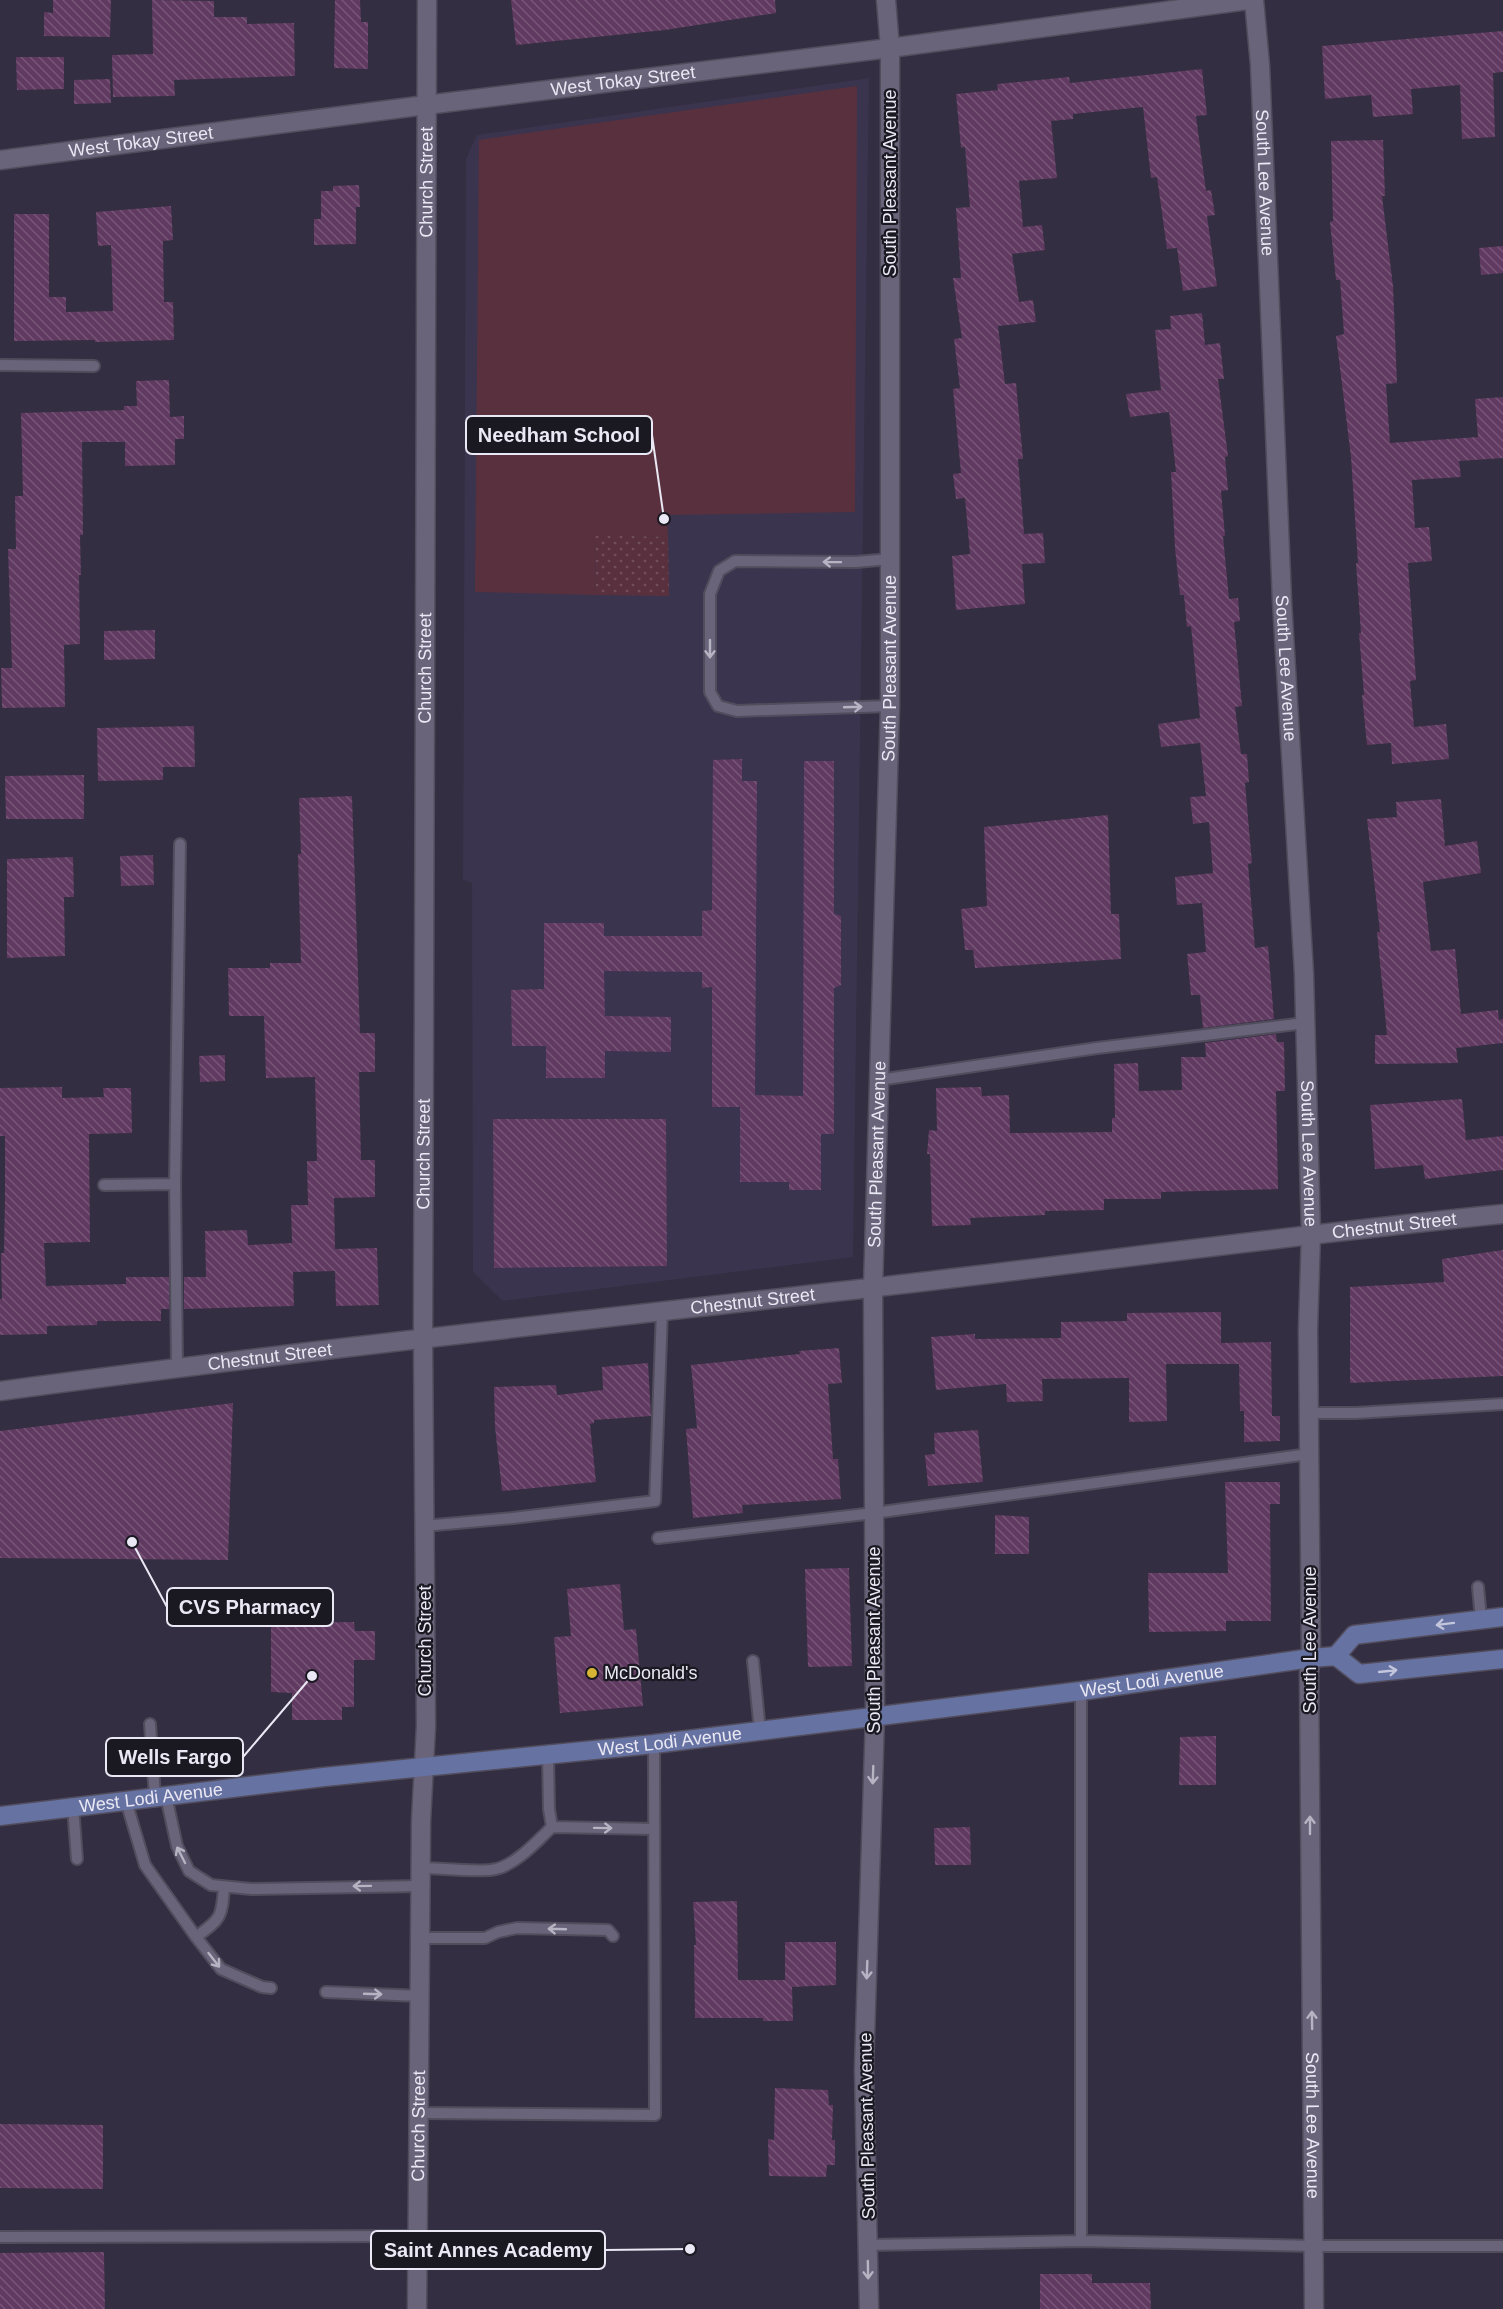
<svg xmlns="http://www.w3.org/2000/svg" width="1503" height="2309" font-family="Arial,sans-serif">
	<defs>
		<pattern id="park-dots" width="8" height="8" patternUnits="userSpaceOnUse" patternTransform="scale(1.5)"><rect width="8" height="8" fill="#59313e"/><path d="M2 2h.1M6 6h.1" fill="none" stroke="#714f5a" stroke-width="1.8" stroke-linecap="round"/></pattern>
		<pattern id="building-back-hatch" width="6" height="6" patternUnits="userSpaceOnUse" patternTransform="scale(1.5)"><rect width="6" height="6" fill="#603a60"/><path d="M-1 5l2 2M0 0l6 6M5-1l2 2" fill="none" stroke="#775677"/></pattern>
	</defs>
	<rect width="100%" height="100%" fill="#332e41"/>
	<path fill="#3b344e" d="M 869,78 L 853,1257 L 503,1301 L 473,1272 L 472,883 L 463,880 L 466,159 L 477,135 Z"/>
	<path fill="#59313e" d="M 857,86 L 855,512 L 667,515 L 668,537 L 595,536 L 596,595 L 475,592 L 479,140 Z"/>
	<path fill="url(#park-dots)" d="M 595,535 L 668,537 L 669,596 L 596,595 Z"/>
	<path fill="url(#building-back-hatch)" d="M 53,0 L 111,0 L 110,37 L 44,36 L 44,12 L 53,13 Z
		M 152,0 L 214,1 L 214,17 L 247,17 L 247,24 L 294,23 L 295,76 L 174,80 L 175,96 L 113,97 L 112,55 L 153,54 Z
		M 335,0 L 360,0 L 361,22 L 368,22 L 368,69 L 334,68 Z
		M 511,0 L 775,0 L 776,13 L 665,30 L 516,45 Z
		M 1503,31 L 1503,72 L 1493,73 L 1495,137 L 1462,139 L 1460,85 L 1411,89 L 1413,114 L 1373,117 L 1371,95 L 1325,99 L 1322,46 Z
		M 16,57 L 64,57 L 64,89 L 17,90 Z
		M 1202,69 L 1207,115 L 1196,116 L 1206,191 L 1211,190 L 1215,215 L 1207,216 L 1217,286 L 1183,291 L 1177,248 L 1167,249 L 1157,177 L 1151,178 L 1143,107 L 1073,114 L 1073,119 L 1051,121 L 1057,178 L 1019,181 L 1023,227 L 1042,225 L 1045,250 L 1012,254 L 1019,302 L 1033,300 L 1036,322 L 998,326 L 1005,384 L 1016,383 L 1023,459 L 1018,459 L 1024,534 L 1043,533 L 1045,563 L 1022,564 L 1025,604 L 956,610 L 952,556 L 970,554 L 965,498 L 956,499 L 953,474 L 961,473 L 953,389 L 960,388 L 954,339 L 962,338 L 953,278 L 961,278 L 956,208 L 970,207 L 965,147 L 961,148 L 956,94 L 998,90 L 997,84 L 1069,77 L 1070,83 Z
		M 110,79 L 111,103 L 74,104 L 74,80 Z
		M 1383,140 L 1385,196 L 1382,196 L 1393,286 L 1397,383 L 1386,384 L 1390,443 L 1478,437 L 1475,399 L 1503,397 L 1503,458 L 1459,461 L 1461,477 L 1412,480 L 1415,528 L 1429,527 L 1432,561 L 1408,563 L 1416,680 L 1410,681 L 1414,727 L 1446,724 L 1449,759 L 1392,764 L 1391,743 L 1367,745 L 1362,695 L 1364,695 L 1359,633 L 1361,633 L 1356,563 L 1358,563 L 1351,457 L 1336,336 L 1344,334 L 1340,280 L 1336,280 L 1330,222 L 1333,221 L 1331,141 Z
		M 359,185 L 360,207 L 356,207 L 356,244 L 314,245 L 314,219 L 321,219 L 321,191 L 333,191 L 333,186 Z
		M 171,206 L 173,240 L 163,241 L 164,302 L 173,302 L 174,340 L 95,342 L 95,340 L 14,341 L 14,214 L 49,214 L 49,297 L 66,297 L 66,312 L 113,311 L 111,245 L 98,246 L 96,212 Z
		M 1503,246 L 1503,273 L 1481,275 L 1479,248 Z
		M 1202,313 L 1205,345 L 1220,343 L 1224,379 L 1218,379 L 1228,456 L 1225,457 L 1228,490 L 1221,491 L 1225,536 L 1223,536 L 1229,599 L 1238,598 L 1240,621 L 1234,622 L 1242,706 L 1235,707 L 1241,754 L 1247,754 L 1249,782 L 1245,783 L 1252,863 L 1248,864 L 1255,948 L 1268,946 L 1274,1019 L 1203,1028 L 1200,995 L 1191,995 L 1187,954 L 1206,952 L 1202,903 L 1177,905 L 1175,877 L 1213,873 L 1209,822 L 1193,824 L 1190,797 L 1206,796 L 1200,743 L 1161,747 L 1158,724 L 1200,718 L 1191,626 L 1187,627 L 1184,595 L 1180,595 L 1175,548 L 1171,472 L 1176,472 L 1169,412 L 1130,417 L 1126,394 L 1161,390 L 1155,330 L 1171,329 L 1170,316 Z
		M 169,380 L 170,417 L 184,416 L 184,439 L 175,439 L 175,465 L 125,466 L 125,442 L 82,442 L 83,535 L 80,535 L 81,575 L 79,575 L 80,644 L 64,645 L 65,707 L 2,708 L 1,668 L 12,668 L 8,549 L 16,549 L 15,496 L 23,496 L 21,413 L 124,410 L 124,406 L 137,406 L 136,381 Z
		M 155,630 L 155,659 L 104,660 L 104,631 Z
		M 194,726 L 195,767 L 163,767 L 163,780 L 98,781 L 97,728 Z
		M 742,759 L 742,781 L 757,781 L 755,1095 L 803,1096 L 804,761 L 834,761 L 834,914 L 841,916 L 841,985 L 834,988 L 834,1134 L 821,1134 L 821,1190 L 789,1190 L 789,1182 L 740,1182 L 740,1107 L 712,1107 L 712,987 L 702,988 L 702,972 L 604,971 L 605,1016 L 671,1017 L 671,1052 L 605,1051 L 605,1078 L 546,1078 L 546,1046 L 512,1046 L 511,990 L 544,989 L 544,923 L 604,923 L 604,936 L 702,936 L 702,911 L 712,910 L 713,760 Z
		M 84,775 L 84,819 L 6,819 L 5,776 Z
		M 352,796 L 360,1033 L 375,1033 L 375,1072 L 359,1072 L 361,1160 L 375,1160 L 375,1197 L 334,1198 L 335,1249 L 377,1248 L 379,1305 L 336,1306 L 335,1271 L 293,1272 L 294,1306 L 184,1309 L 184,1277 L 206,1277 L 205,1231 L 247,1230 L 248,1245 L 292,1243 L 291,1205 L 308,1205 L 307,1161 L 317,1161 L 315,1077 L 266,1078 L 264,1016 L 229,1016 L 228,968 L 270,968 L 270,963 L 301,963 L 298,854 L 301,854 L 299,798 Z
		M 1441,799 L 1445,846 L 1477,841 L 1481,873 L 1423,882 L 1431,951 L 1455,949 L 1461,1014 L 1498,1010 L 1499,1020 L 1503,1019 L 1503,1043 L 1456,1048 L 1458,1063 L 1375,1064 L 1375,1035 L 1387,1035 L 1377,932 L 1380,932 L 1367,819 L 1397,817 L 1396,802 Z
		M 1108,815 L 1111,914 L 1119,914 L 1121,959 L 975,968 L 973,950 L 965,950 L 961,909 L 987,906 L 984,827 Z
		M 153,855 L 154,885 L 121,886 L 120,856 Z
		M 73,857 L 74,897 L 64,897 L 65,956 L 7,958 L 7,859 Z
		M 1276,1034 L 1277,1042 L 1284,1042 L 1285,1091 L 1276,1091 L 1278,1189 L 1161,1192 L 1161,1199 L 1104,1199 L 1104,1210 L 1045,1211 L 1045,1215 L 970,1218 L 971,1225 L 932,1226 L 930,1154 L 927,1154 L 929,1130 L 937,1131 L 936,1088 L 981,1087 L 982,1096 L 1009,1095 L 1010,1133 L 1112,1132 L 1112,1118 L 1115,1118 L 1114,1064 L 1138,1063 L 1139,1091 L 1182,1090 L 1181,1057 L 1206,1057 L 1205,1043 Z
		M 225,1055 L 225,1081 L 200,1082 L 199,1056 Z
		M 62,1087 L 62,1098 L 104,1097 L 103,1088 L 131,1088 L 132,1133 L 89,1134 L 90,1242 L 44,1243 L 46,1286 L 126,1284 L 126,1277 L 169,1277 L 169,1309 L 161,1309 L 161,1321 L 97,1321 L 97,1325 L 47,1326 L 47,1334 L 0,1335 L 0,1299 L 2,1299 L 1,1253 L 4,1253 L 5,1198 L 5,1136 L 0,1136 L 0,1088 Z
		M 1462,1099 L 1466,1140 L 1503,1136 L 1503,1170 L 1425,1179 L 1423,1165 L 1375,1169 L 1370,1105 Z
		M 493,1119 L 666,1119 L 667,1266 L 494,1268 Z
		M 1503,1250 L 1503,1376 L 1350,1383 L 1350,1287 L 1444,1282 L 1442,1259 Z
		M 1221,1312 L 1221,1343 L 1271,1342 L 1272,1416 L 1280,1416 L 1280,1441 L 1244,1442 L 1244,1411 L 1240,1411 L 1239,1364 L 1166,1364 L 1167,1421 L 1129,1422 L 1129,1378 L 1042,1379 L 1043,1401 L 1007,1402 L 1006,1384 L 936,1390 L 931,1337 L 975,1334 L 975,1339 L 1061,1338 L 1061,1322 L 1127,1321 L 1127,1313 Z
		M 839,1348 L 842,1383 L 828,1384 L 833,1459 L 838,1459 L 841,1499 L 742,1505 L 743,1513 L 693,1518 L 686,1429 L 697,1428 L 691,1365 L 800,1354 L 799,1351 Z
		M 648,1363 L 651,1416 L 594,1420 L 594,1423 L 590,1424 L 596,1482 L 502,1491 L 495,1427 L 494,1387 L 556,1385 L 557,1395 L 603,1390 L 602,1367 Z
		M 233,1403 L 228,1560 L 0,1558 L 0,1431 Z
		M 978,1430 L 983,1482 L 928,1486 L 925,1455 L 935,1454 L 934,1433 Z
		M 1225,1482 L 1280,1482 L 1280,1504 L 1270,1504 L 1271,1621 L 1226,1621 L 1226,1631 L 1149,1632 L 1148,1573 L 1228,1573 Z
		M 995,1515 L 1029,1517 L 1029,1554 L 995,1554 Z
		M 849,1568 L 852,1666 L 808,1667 L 805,1569 Z
		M 620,1584 L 624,1630 L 636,1629 L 643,1706 L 560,1713 L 554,1637 L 571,1636 L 567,1589 Z
		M 354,1622 L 355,1631 L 375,1631 L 375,1660 L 354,1660 L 354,1707 L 342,1707 L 342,1720 L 292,1720 L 292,1693 L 271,1692 L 271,1623 Z
		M 1216,1736 L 1216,1785 L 1179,1785 L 1180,1737 Z
		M 970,1827 L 971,1865 L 935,1865 L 934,1828 Z
		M 737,1901 L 738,1980 L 785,1980 L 785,1942 L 836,1942 L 836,1985 L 792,1987 L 793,2021 L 763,2021 L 763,2018 L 695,2018 L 694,1945 L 696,1945 L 693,1902 Z
		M 775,2088 L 828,2090 L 829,2105 L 833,2105 L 832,2140 L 835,2140 L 835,2165 L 827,2165 L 826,2177 L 769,2176 L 768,2139 L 774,2140 Z
		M 0,2124 L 103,2125 L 103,2189 L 0,2188 Z
		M 104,2252 L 105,2309 L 0,2309 L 0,2253 Z
		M 1040,2274 L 1092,2274 L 1092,2283 L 1150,2283 L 1151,2309 L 1040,2309 Z"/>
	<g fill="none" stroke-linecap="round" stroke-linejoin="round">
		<defs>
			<path id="service" d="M 0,365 L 94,366
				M 890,706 L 737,711 L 718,706 L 710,692 L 710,594 L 719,571 L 735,561 L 856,562 L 890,559
				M 879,1080 L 1097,1048 L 1305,1023
				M 104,1185 L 175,1184
				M 177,1367 L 175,1184 L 180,844
				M 1309,1413 L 1356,1413 L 1503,1404
				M 424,1526 L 513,1518 L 655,1501 L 662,1311
				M 658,1538 L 874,1513 L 1309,1454
				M 1478,1587 L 1481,1619
				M 753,1661 L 760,1731
				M 1081,1691 L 1081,2241
				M 150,1724 L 155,1797
				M 166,1796 L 177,1846 L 189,1871 L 211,1885 L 251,1889 L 421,1886
				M 126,1801 L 145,1865 L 196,1937 L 221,1969 L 262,1987 L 271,1988
				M 73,1807 L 77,1859
				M 552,1827 L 654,1829
				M 421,1868 C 439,1868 481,1873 496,1869 C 517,1864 537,1841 552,1827 L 549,1809 L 548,1755
				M 196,1937 C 221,1919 222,1917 224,1887
				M 421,1938 L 485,1938 L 498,1932 L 517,1928 L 608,1930 L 613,1936
				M 326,1992 L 420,1996
				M 420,2113 L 655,2115 L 654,1744
				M 0,2237 L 418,2236
				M 868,2245 L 1081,2241 L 1314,2246 L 1503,2246"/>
			<g id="minor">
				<path id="s1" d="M 1254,0 L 1260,65 L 1282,601 L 1304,974 L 1311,1233 L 1308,1329 L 1311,1658 L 1309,1673 L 1314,2309"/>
				<path id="s2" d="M 0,160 L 426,105 L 890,48 L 1248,0"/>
				<path id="s3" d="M 0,1391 C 289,1352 579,1321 869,1288 C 1080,1264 1291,1235 1503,1214"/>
				<path id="s4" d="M 869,2309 L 864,2069 L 875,1716 L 873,1288 L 890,706 L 890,48 L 886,0"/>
			</g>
			<g id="tertiary">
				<path id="s5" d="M 417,2309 L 421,1821 L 426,1726 L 423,1339 L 427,0"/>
			</g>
			<g id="secondary">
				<path d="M 1336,1656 L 1354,1635 L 1503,1617"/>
				<path id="s6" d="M 0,1816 L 324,1777 L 654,1744 L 1081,1691 L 1311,1658 L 1336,1656 L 1359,1674 L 1503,1659"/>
			</g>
		</defs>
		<use href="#service" stroke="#514d5d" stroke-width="14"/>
		<use href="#minor" stroke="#514d5d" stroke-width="21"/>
		<use href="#tertiary" stroke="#514d5d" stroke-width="21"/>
		<use href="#secondary" stroke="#514d5d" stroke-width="21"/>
		<use href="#service" stroke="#69647a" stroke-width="10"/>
		<use href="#minor" stroke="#69647a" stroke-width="18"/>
		<use href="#tertiary" stroke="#69647a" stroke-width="18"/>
		<use href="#secondary" stroke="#6672a2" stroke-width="18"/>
	</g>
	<defs><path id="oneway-shaft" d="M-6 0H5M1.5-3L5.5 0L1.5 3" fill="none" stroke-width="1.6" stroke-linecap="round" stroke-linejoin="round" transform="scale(1.5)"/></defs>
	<g stroke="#b6b3c3">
		<use href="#oneway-shaft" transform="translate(832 562) rotate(-179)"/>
		<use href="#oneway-shaft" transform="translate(710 649) rotate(90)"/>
		<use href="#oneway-shaft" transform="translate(853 707) rotate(-2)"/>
		<use href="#oneway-shaft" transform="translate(873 1775) rotate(92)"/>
		<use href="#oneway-shaft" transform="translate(1310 1825) rotate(-90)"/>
		<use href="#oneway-shaft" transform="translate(603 1828) rotate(1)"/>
		<use href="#oneway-shaft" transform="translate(181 1855) rotate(-117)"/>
		<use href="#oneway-shaft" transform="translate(362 1886) rotate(179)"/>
		<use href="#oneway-shaft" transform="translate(557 1929) rotate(-178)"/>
		<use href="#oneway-shaft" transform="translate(214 1960) rotate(52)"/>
		<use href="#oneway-shaft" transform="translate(867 1970) rotate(92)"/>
		<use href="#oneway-shaft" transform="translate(373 1994) rotate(2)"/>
		<use href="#oneway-shaft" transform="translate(1312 2020) rotate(-91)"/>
		<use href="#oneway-shaft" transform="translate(868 2270) rotate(89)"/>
	</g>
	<g stroke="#c2c5db">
		<use href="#oneway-shaft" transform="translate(1445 1624) rotate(173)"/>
		<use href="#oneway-shaft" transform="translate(1388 1671) rotate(-6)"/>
	</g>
	<circle fill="#d6b534" stroke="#1a1821" stroke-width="2" cx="592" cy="1673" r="6"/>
	<g text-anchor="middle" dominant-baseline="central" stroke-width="4.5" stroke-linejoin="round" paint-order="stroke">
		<g font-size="18" fill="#eae8f4" stroke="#1a1821">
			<text stroke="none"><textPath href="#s2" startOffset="628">West Tokay Street</textPath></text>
			<text stroke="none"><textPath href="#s2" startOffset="142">West Tokay Street</textPath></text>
			<text stroke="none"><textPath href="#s5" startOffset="2127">Church Street</textPath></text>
			<text transform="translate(890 183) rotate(-90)">South Pleasant Avenue</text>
			<text stroke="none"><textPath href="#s1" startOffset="183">South Lee Avenue</textPath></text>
			<text stroke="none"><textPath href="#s1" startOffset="669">South Lee Avenue</textPath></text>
			<text stroke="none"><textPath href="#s5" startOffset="1641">Church Street</textPath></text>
			<text stroke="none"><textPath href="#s4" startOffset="1641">South Pleasant Avenue</textPath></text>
			<text stroke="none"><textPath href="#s4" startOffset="1155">South Pleasant Avenue</textPath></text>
			<text stroke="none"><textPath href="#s1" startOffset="1155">South Lee Avenue</textPath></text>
			<text stroke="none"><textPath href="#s5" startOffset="1155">Church Street</textPath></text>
			<text stroke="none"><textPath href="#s3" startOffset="1404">Chestnut Street</textPath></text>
			<text stroke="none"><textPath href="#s3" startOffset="758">Chestnut Street</textPath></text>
			<text stroke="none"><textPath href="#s3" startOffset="272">Chestnut Street</textPath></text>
			<text transform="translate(874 1640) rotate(-90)">South Pleasant Avenue</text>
			<text transform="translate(1310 1640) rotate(-90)">South Lee Avenue</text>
			<text transform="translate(425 1641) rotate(-90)">Church Street</text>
			<text stroke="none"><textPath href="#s6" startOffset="1160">West Lodi Avenue</textPath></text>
			<text stroke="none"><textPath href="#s6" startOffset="674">West Lodi Avenue</textPath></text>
			<text stroke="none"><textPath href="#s6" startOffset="152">West Lodi Avenue</textPath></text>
			<text stroke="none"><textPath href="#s5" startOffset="183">Church Street</textPath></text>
			<text transform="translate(867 2126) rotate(-91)">South Pleasant Avenue</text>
			<text stroke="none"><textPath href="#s1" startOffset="2127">South Lee Avenue</textPath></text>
		</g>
		<g font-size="18" fill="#eae8f4" stroke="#1a1821" text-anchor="start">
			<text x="604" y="1673">McDonald's</text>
		</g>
	</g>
	<path fill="none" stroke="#eae8f4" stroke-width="2" d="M664 519L652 435M132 1542L167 1607M312 1676L243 1757M690 2249L605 2250"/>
	<g fill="#eae8f4" stroke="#1a1821" stroke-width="2">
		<circle cx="664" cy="519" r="6"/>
		<circle cx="132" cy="1542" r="6"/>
		<circle cx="312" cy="1676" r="6"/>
		<circle cx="690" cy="2249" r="6"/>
	</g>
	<g fill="#1a1821" stroke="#eae8f4" stroke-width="2">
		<rect x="466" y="416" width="186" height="38" rx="6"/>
		<rect x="167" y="1588" width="166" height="38" rx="6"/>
		<rect x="106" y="1738" width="137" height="38" rx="6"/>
		<rect x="371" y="2231" width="234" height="38" rx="6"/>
	</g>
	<g font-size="20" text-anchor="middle" font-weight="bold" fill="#eae8f4">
		<text x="559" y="442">Needham School</text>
		<text x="250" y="1614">CVS Pharmacy</text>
		<text x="175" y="1764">Wells Fargo</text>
		<text x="488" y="2257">Saint Annes Academy</text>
	</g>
</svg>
